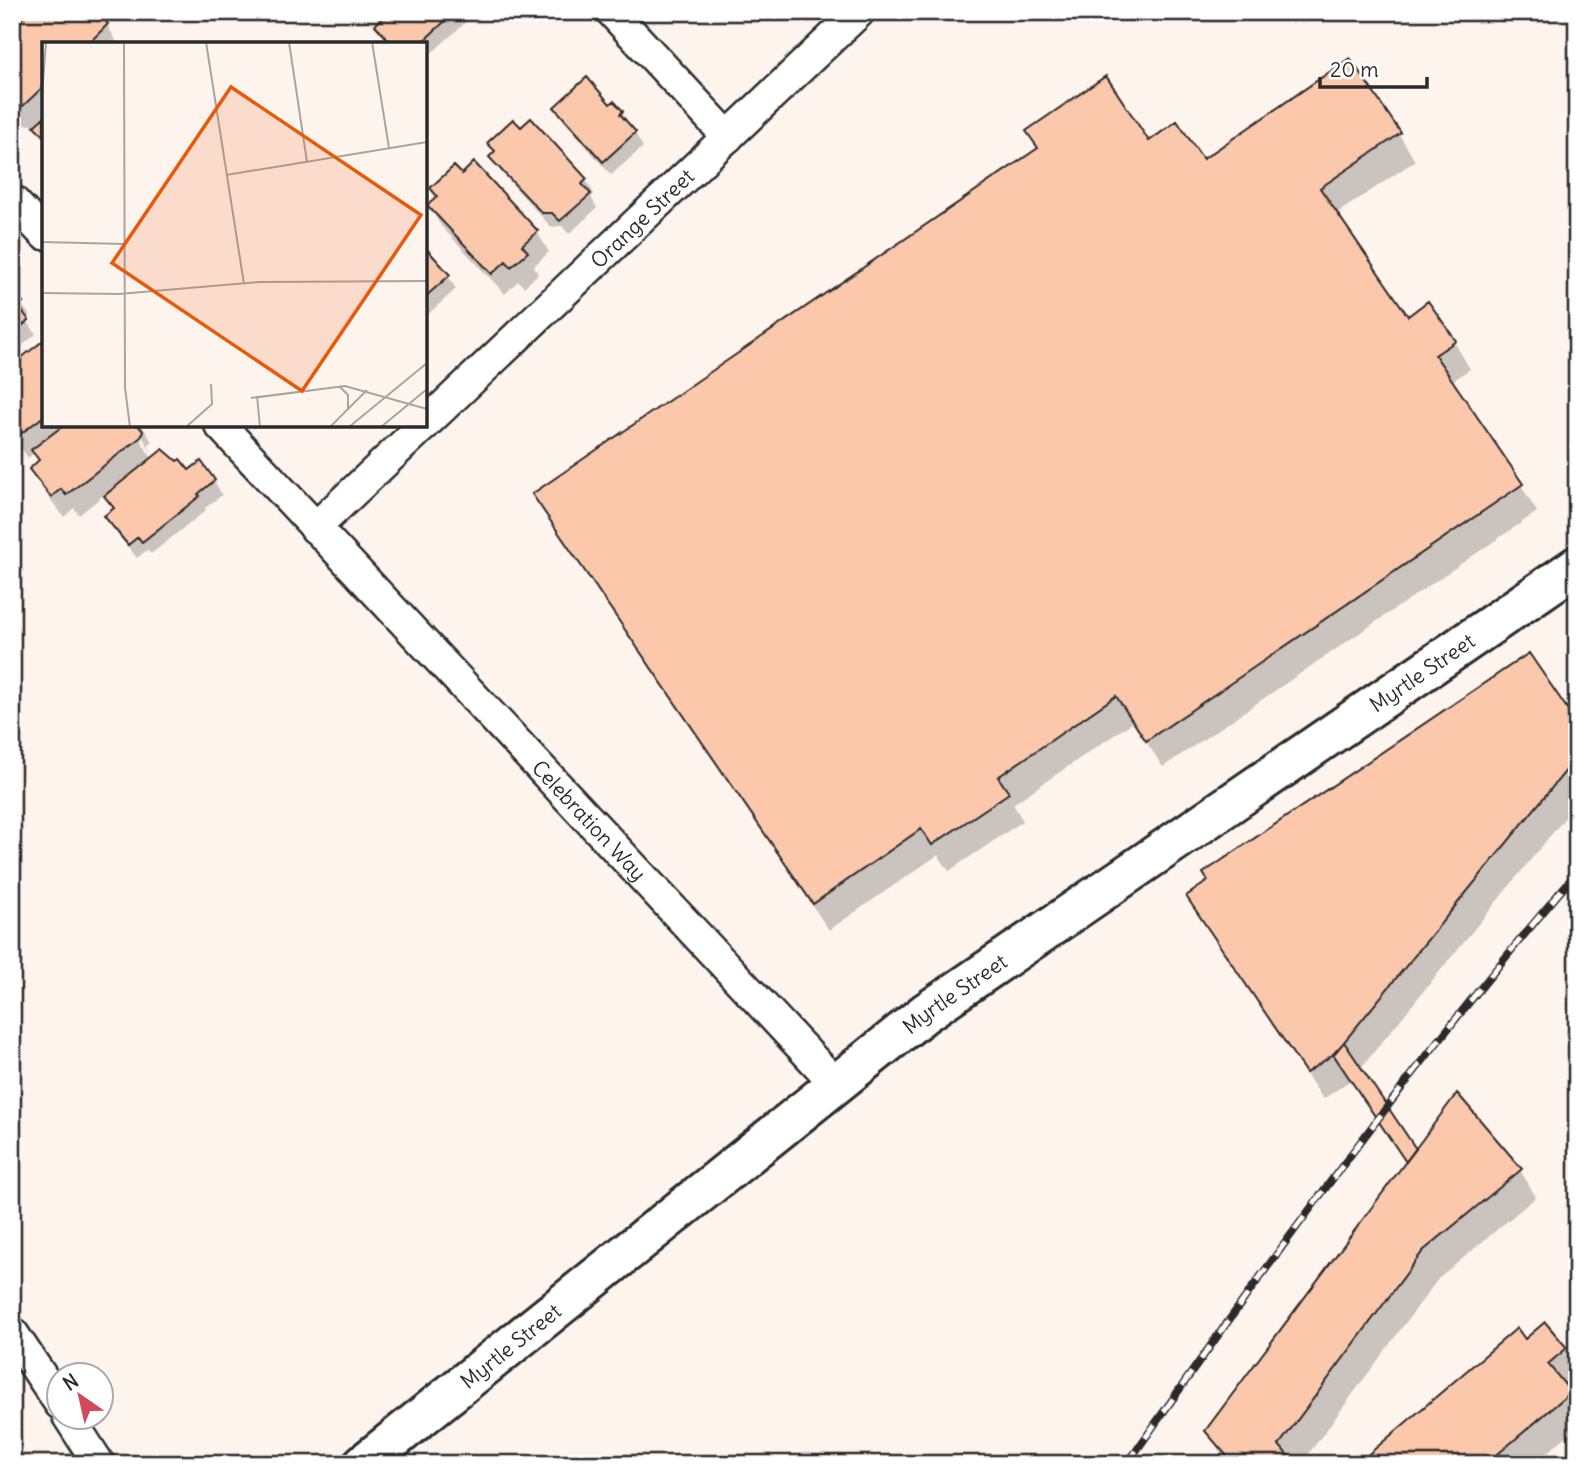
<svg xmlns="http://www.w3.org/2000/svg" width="1589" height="1476" font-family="Delius,sans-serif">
	<rect width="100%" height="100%" fill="#fef4ee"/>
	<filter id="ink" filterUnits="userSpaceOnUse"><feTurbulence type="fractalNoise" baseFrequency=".0143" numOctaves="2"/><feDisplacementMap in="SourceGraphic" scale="14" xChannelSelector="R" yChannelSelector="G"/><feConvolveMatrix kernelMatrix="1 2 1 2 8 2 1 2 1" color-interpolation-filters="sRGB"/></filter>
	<g filter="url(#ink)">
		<path fill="#0003" d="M 12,12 L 82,12 L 107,25 L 118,44 L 44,44 L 44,139 L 36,126 L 25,124 L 15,132 L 12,129 Z
			M 392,12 L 477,12 L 425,59 L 425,44 L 389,44 L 385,39 L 377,25 Z
			M 610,106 L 622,112 L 643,147 L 611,175 L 564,121 L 556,108 Z
			M 1399,134 L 1415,161 L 1336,214 L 1407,318 L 1454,342 L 1470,369 L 1451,382 L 1521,485 L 1537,512 L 1163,767 L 1133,722 L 1013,804 L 1023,821 L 949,871 L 938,855 L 829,930 L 550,521 L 535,494 L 1149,143 L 1202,161 Z
			M 490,143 L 586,180 L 594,194 L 591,197 L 597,208 L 569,234 L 562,226 L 551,227 L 500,171 L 492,157 L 496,154 Z
			M 432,189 L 537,232 L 549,252 L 534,266 L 538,274 L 524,287 L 518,281 L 505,294 L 441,226 L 429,206 L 438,198 Z
			M 425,250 L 448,276 L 456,289 L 425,317 Z
			M 12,291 L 30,316 L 26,319 L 36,334 L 12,354 Z
			M 44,342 L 44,425 L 142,425 L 152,442 L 148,444 L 153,455 L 138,429 L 135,430 L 152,459 L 214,481 L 222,495 L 205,508 L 206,510 L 151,554 L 147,550 L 137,558 L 114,530 L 106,516 L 114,510 L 105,494 L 79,515 L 74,508 L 64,517 L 43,490 L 31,469 L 40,462 L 35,452 L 28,458 L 22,449 L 12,456 L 12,367 Z
			M 1577,726 L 1577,803 L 1360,1069 L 1416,1152 L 1520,1170 L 1536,1197 L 1438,1279 L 1301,1464 L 1220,1464 L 1225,1460 L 1207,1431 L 1407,1163 L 1351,1080 L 1323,1099 L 1204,923 L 1188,896 Z
			M 1525,1341 L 1566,1349 L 1577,1368 L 1577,1380 L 1566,1389 L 1577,1405 L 1577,1427 L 1534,1464 L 1360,1464 Z
			M 12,1424 L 17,1439 L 12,1442 Z"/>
		<path fill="#fcc8ac" stroke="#2b2b2b" stroke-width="2" d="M 29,12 L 97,12 L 108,24 L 88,44 L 44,44 L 44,86 L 23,106 L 12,104 L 12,28 Z
			M 389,12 L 455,12 L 420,44 L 392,44 L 375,25 Z
			M 1350,58 L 1401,133 L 1320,188 L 1408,316 L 1428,301 L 1456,341 L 1435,355 L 1523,484 L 1146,741 L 1116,696 L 998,777 L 1009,793 L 932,845 L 921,829 L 813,904 L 532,494 L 1038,148 L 1026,131 L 1106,76 L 1149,141 L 1177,121 L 1203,159 Z
			M 587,77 L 610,104 L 614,101 L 623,111 L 620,114 L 636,132 L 603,162 L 554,107 Z
			M 44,117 L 44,136 L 34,126 Z
			M 531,118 L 587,179 L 582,184 L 591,194 L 560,221 L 552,213 L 542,213 L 489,157 L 495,151 L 487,143 L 513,119 L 521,127 Z
			M 474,162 L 538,231 L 522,245 L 528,252 L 511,267 L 506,261 L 492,274 L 427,205 L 437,196 L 430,188 L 454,166 L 462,174 Z
			M 425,247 L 450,275 L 425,297 Z
			M 12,289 L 23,302 L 18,306 L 29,320 L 12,334 Z
			M 44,340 L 44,416 L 15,438 L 12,434 L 12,365 Z
			M 64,425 L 138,425 L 143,431 L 141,437 L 66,495 L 61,489 L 51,497 L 29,469 L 39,460 L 31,450 Z
			M 163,449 L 177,461 L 180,459 L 189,470 L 201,461 L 215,480 L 198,494 L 200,496 L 142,542 L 138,537 L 128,545 L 104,516 L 114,508 L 104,496 Z
			M 1529,653 L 1577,723 L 1577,757 L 1335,1053 L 1306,1073 L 1186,896 L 1208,881 L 1203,873 Z
			M 1344,1042 L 1416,1149 L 1406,1162 L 1333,1054 Z
			M 1457,1093 L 1522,1169 L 1423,1251 L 1279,1445 L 1295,1464 L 1217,1464 L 1227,1456 L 1205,1431 Z
			M 1545,1322 L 1567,1348 L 1548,1364 L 1571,1392 L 1486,1464 L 1357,1464 L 1517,1328 L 1525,1339 Z"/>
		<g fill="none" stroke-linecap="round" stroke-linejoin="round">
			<defs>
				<g id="street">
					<path d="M 612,12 L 728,137"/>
					<path d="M 12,200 L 44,234"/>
					<path id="s1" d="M 425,424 L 859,12"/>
					<path id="s2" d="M 220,425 L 836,1084"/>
					<path d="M 315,528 L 424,425"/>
					<path d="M 12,1332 L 60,1404"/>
					<path d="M 68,1416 L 99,1464"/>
				</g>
				<g id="secondary">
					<path id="s3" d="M 363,1464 L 925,1013 L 1577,566"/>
				</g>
			</defs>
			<use href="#street" stroke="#2b2b2b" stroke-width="35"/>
			<use href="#secondary" stroke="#2b2b2b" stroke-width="44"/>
			<use href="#street" stroke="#fff" stroke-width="30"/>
			<use href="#secondary" stroke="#fff" stroke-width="38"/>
			<defs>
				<path id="rail" d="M 1127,1464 C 1269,1261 1416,1060 1577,872"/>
			</defs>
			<use href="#rail" stroke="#2b2b2b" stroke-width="8"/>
			<use href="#rail" stroke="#fff" stroke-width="5" stroke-dasharray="16" stroke-linecap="butt"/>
		</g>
	</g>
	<g text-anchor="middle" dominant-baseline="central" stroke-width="6" stroke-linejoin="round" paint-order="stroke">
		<g font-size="21" fill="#2b2b2b" stroke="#fff">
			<text stroke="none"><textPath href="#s1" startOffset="299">Orange Street</textPath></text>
			<text stroke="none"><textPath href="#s3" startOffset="1323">Myrtle Street</textPath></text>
			<text stroke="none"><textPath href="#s2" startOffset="541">Celebration Way</textPath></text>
			<text stroke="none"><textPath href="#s3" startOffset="756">Myrtle Street</textPath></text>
			<text stroke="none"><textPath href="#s3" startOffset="189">Myrtle Street</textPath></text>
		</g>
	</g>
	<g transform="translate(42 42)">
		<rect width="385" height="385" fill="#fef4ee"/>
		<path fill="none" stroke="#aaa4a0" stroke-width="2" d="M 59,0 L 94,0M 164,0 L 202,242M 247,0 L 265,120M 330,0 L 347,106M 82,2 L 83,346 L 88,385M 0,54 L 4,0M 184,133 L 385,100M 0,200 L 83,202M 0,251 L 77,252 L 218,240 L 385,239M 297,344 L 306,353 L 306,367M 215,354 L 218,385M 209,356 L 303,344 L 385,367M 144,385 L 170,362 L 169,342M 288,385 L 325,348M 307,385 L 385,321M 339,385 L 385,347"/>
		<path fill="#e8590c" fill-opacity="0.15" stroke="#e8590c" stroke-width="3.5" d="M 189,45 L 379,173 L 260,349 L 70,221 Z"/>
		<rect width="385" height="385" fill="none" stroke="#2b2b2b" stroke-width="3.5"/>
	</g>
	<rect width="1589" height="1476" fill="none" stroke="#fff" stroke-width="42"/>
	<rect x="21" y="21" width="1547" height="1434" fill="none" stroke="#2b2b2b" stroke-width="2.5" filter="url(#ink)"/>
	<g transform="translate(80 1396) rotate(326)"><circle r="33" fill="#ffffff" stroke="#aaaaaa" stroke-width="2"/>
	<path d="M0-5L12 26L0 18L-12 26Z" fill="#d1495b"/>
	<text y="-10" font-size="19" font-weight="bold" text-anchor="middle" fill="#2b2b2b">N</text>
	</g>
	<path d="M1320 77v10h107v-10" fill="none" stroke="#2b2b2b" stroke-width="3.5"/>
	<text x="1330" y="77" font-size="21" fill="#2b2b2b" stroke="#ffffff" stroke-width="5" paint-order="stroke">20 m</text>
</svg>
